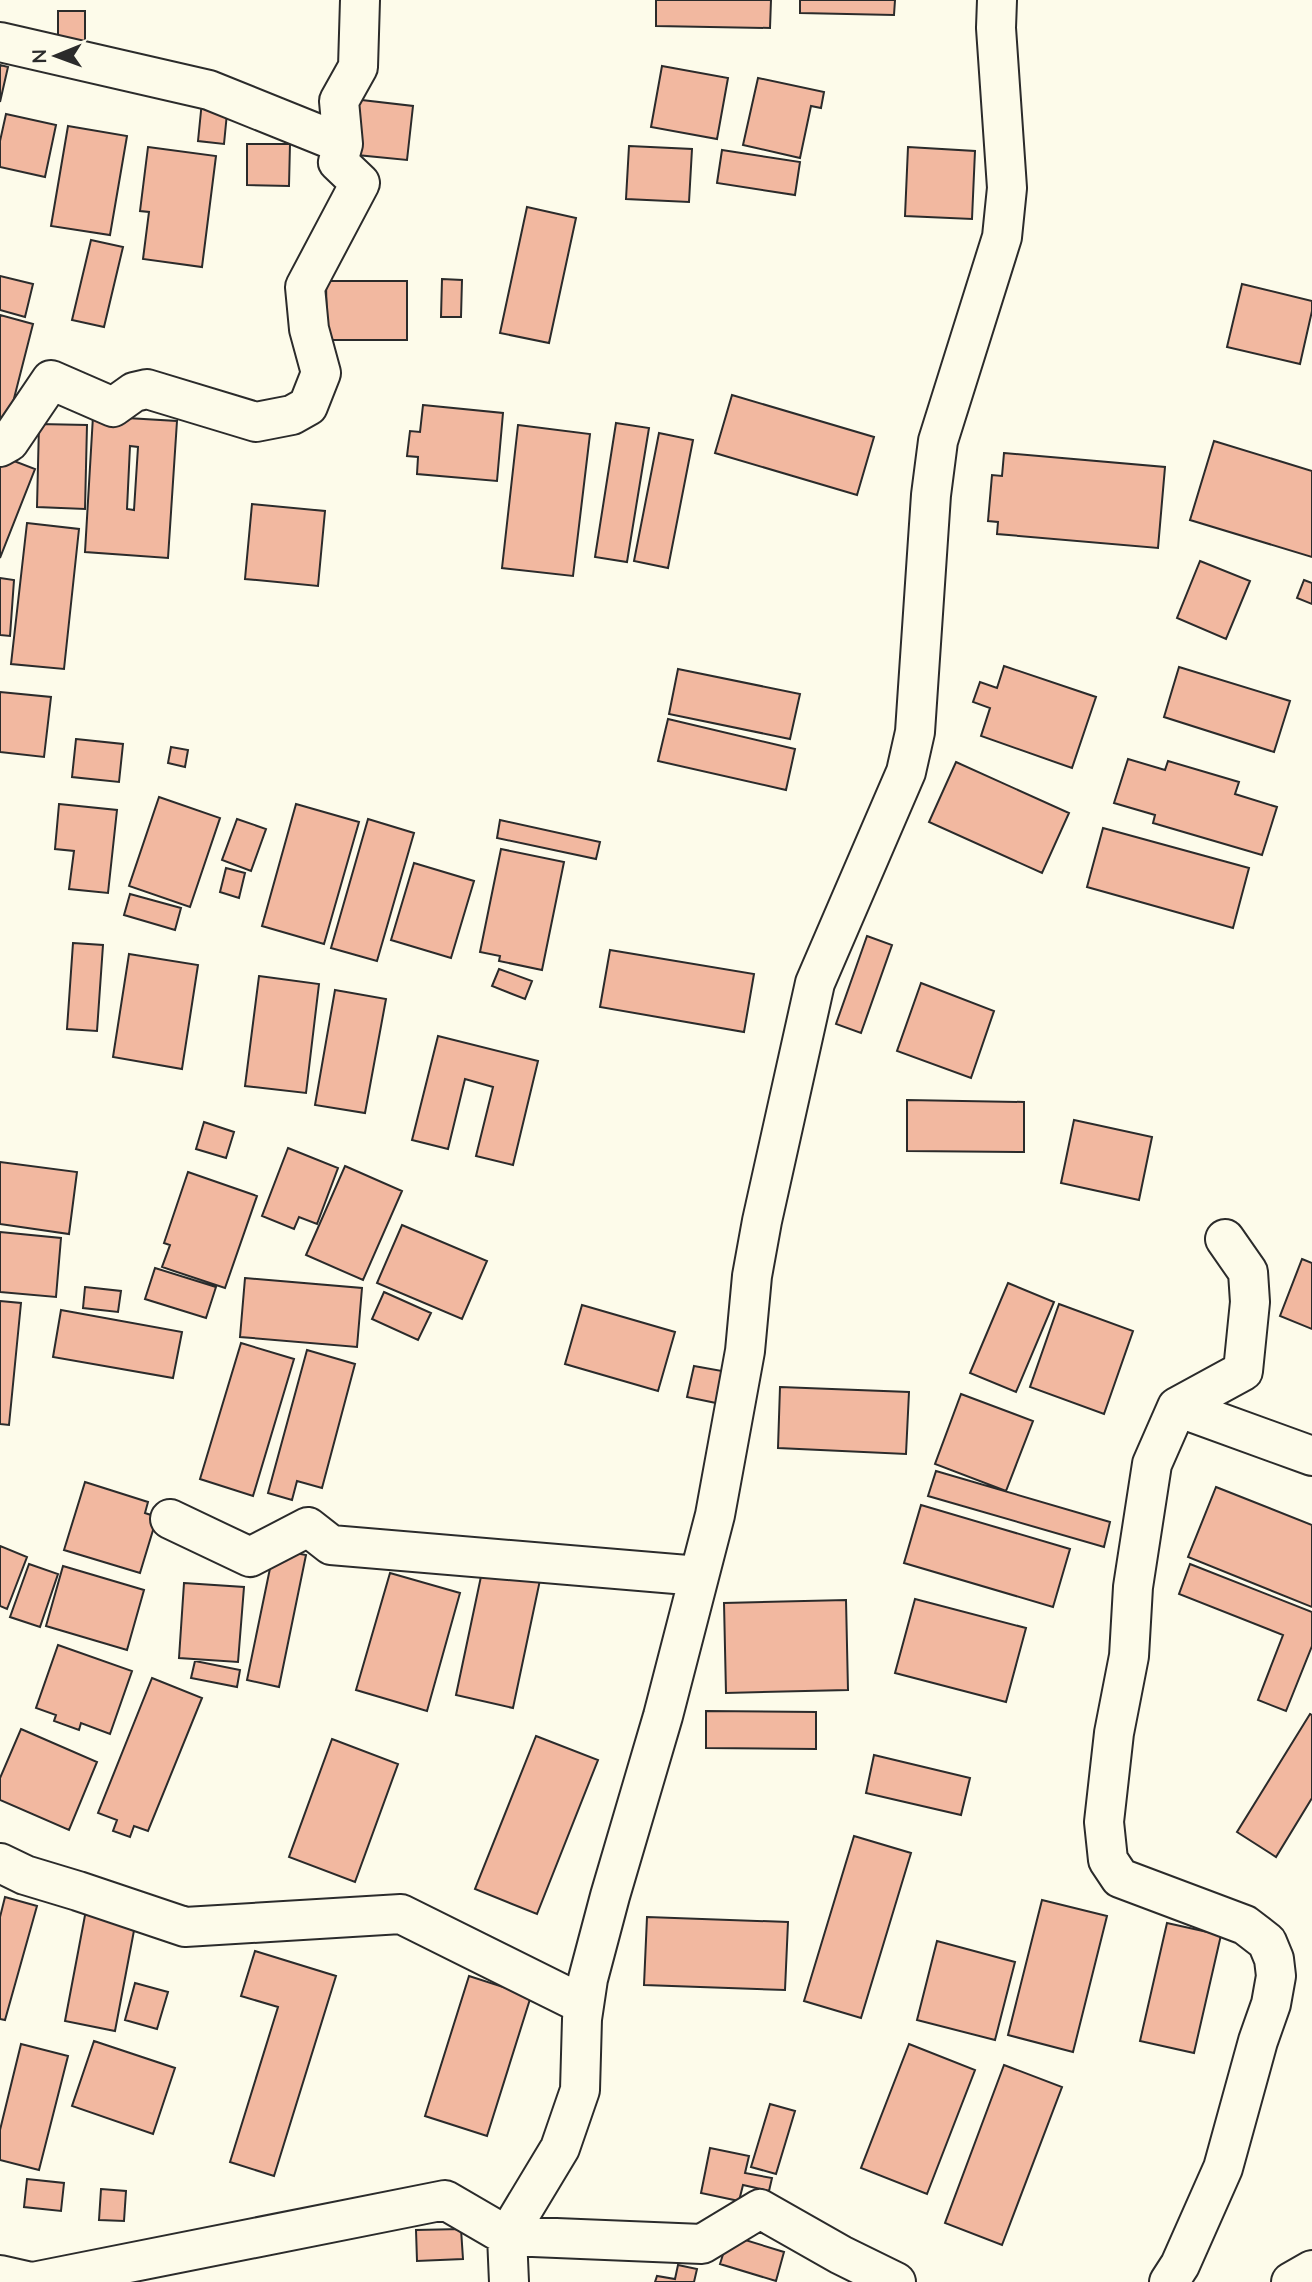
<svg xmlns="http://www.w3.org/2000/svg" width="1312" height="2282" font-family="Lato,sans-serif">
	<rect width="100%" height="100%" fill="#fdfbea"/>
	<path fill="#f2b8a0" stroke="#2b2b2b" stroke-width="2" fill-rule="evenodd" d="M 656,0 L 771,0 L 770,28 L 656,26 Z
		M 800,0 L 895,0 L 894,15 L 800,13 Z
		M 58,11 L 85,11 L 85,41 L 58,41 Z
		M 0,65 L 8,67 L 0,102 Z
		M 662,66 L 728,78 L 717,139 L 651,127 Z
		M 758,78 L 824,92 L 821,108 L 811,106 L 800,158 L 743,145 Z
		M 353,99 L 413,106 L 407,160 L 347,154 Z
		M 202,101 L 228,103 L 224,144 L 198,141 Z
		M 6,114 L 56,125 L 45,177 L 0,167 L 0,141 Z
		M 68,126 L 127,136 L 110,235 L 51,226 Z
		M 247,144 L 290,144 L 289,186 L 247,185 Z
		M 629,146 L 692,149 L 689,202 L 626,199 Z
		M 148,147 L 216,156 L 202,267 L 143,259 L 149,212 L 140,211 Z
		M 908,147 L 975,151 L 972,219 L 905,216 Z
		M 722,150 L 800,162 L 795,195 L 717,183 Z
		M 527,207 L 576,218 L 549,343 L 500,333 Z
		M 91,240 L 123,247 L 104,327 L 72,320 Z
		M 0,276 L 33,284 L 25,317 L 0,310 Z
		M 442,279 L 462,280 L 461,317 L 441,317 Z
		M 326,281 L 407,281 L 407,340 L 327,340 Z
		M 1242,284 L 1312,301 L 1312,311 L 1300,364 L 1227,347 Z
		M 0,315 L 33,324 L 7,426 L 0,424 Z
		M 732,395 L 874,437 L 857,495 L 715,453 Z
		M 423,405 L 503,413 L 497,481 L 417,474 L 418,457 L 407,456 L 410,431 L 420,432 Z
		M 93,416 L 177,421 L 168,558 L 85,552 ZM 130,446 L 138,447 L 134,510 L 127,509 Z
		M 616,423 L 649,428 L 627,562 L 595,557 Z
		M 39,424 L 87,425 L 85,509 L 37,507 Z
		M 518,425 L 590,434 L 573,576 L 502,568 Z
		M 659,433 L 693,440 L 668,568 L 634,561 Z
		M 1214,441 L 1312,471 L 1312,557 L 1190,520 Z
		M 1004,453 L 1165,467 L 1158,548 L 997,534 L 998,522 L 988,521 L 992,475 L 1002,476 Z
		M 1,456 L 35,469 L 0,558 L 0,459 Z
		M 252,504 L 325,511 L 318,586 L 245,579 Z
		M 27,523 L 79,529 L 64,669 L 11,664 Z
		M 1200,561 L 1250,581 L 1226,639 L 1177,618 Z
		M 0,578 L 14,580 L 10,636 L 0,635 Z
		M 1304,580 L 1312,583 L 1312,604 L 1297,598 Z
		M 1004,666 L 1096,697 L 1072,768 L 981,736 L 990,708 L 973,702 L 980,682 L 997,688 Z
		M 1179,667 L 1290,701 L 1274,752 L 1164,717 Z
		M 678,669 L 800,694 L 790,739 L 669,714 Z
		M 0,692 L 51,697 L 44,757 L 0,752 Z
		M 668,719 L 795,749 L 786,790 L 658,761 Z
		M 76,739 L 123,744 L 119,782 L 72,777 Z
		M 171,747 L 188,750 L 185,767 L 168,763 Z
		M 1128,759 L 1165,770 L 1168,761 L 1239,782 L 1235,794 L 1277,807 L 1262,855 L 1153,823 L 1155,815 L 1114,803 Z
		M 956,762 L 1069,813 L 1042,873 L 929,822 Z
		M 159,797 L 220,818 L 190,907 L 129,886 Z
		M 59,804 L 117,810 L 108,893 L 69,889 L 74,851 L 55,849 Z
		M 296,804 L 359,822 L 324,944 L 262,926 Z
		M 237,819 L 266,829 L 251,871 L 222,860 Z
		M 368,819 L 414,833 L 377,961 L 331,948 Z
		M 500,820 L 600,842 L 596,859 L 497,838 Z
		M 1103,828 L 1249,868 L 1233,928 L 1087,887 Z
		M 501,849 L 564,862 L 542,970 L 499,961 L 500,956 L 480,952 Z
		M 414,863 L 474,881 L 451,958 L 391,940 Z
		M 226,868 L 245,873 L 239,898 L 220,892 Z
		M 130,894 L 181,908 L 175,930 L 124,915 Z
		M 867,936 L 892,945 L 861,1033 L 836,1024 Z
		M 73,943 L 103,945 L 97,1031 L 67,1029 Z
		M 610,950 L 754,974 L 744,1032 L 600,1007 Z
		M 129,954 L 198,965 L 182,1069 L 113,1057 Z
		M 499,969 L 532,981 L 525,999 L 492,986 Z
		M 259,976 L 319,984 L 306,1093 L 245,1086 Z
		M 921,983 L 994,1011 L 971,1078 L 897,1051 Z
		M 335,990 L 386,999 L 365,1113 L 315,1105 Z
		M 438,1036 L 538,1061 L 513,1165 L 476,1156 L 493,1087 L 465,1079 L 448,1149 L 412,1140 Z
		M 907,1100 L 1024,1102 L 1024,1152 L 907,1151 Z
		M 1074,1120 L 1152,1137 L 1139,1200 L 1061,1183 Z
		M 204,1122 L 234,1132 L 226,1158 L 196,1149 Z
		M 288,1148 L 338,1168 L 317,1224 L 299,1217 L 294,1229 L 262,1216 Z
		M 0,1162 L 77,1172 L 69,1234 L 0,1224 Z
		M 345,1166 L 402,1191 L 363,1280 L 306,1255 Z
		M 188,1172 L 257,1196 L 225,1288 L 162,1267 L 170,1245 L 164,1243 Z
		M 402,1225 L 487,1261 L 462,1319 L 377,1283 Z
		M 0,1232 L 61,1238 L 56,1297 L 0,1292 Z
		M 1302,1259 L 1312,1263 L 1312,1329 L 1280,1316 Z
		M 155,1268 L 216,1287 L 206,1318 L 145,1299 Z
		M 245,1278 L 362,1288 L 357,1347 L 240,1337 Z
		M 1008,1283 L 1054,1302 L 1016,1392 L 970,1373 Z
		M 85,1287 L 121,1291 L 118,1312 L 83,1308 Z
		M 384,1292 L 431,1313 L 418,1340 L 372,1319 Z
		M 0,1301 L 21,1303 L 9,1425 L 0,1424 Z
		M 1059,1304 L 1133,1331 L 1104,1414 L 1030,1387 Z
		M 582,1305 L 675,1332 L 658,1391 L 565,1364 Z
		M 61,1310 L 182,1332 L 173,1378 L 53,1357 Z
		M 241,1343 L 294,1359 L 253,1496 L 200,1479 Z
		M 307,1350 L 355,1364 L 322,1488 L 297,1481 L 292,1500 L 268,1493 Z
		M 694,1366 L 722,1371 L 716,1403 L 687,1397 Z
		M 780,1387 L 909,1392 L 906,1454 L 778,1448 Z
		M 961,1394 L 1033,1421 L 1006,1491 L 935,1464 Z
		M 936,1471 L 1110,1522 L 1104,1547 L 928,1496 Z
		M 85,1482 L 148,1502 L 145,1513 L 157,1517 L 140,1573 L 64,1550 Z
		M 1216,1487 L 1312,1525 L 1312,1607 L 1188,1557 Z
		M 921,1505 L 1070,1549 L 1053,1607 L 904,1563 Z
		M 0,1546 L 27,1557 L 7,1609 L 0,1606 Z
		M 274,1549 L 306,1555 L 279,1687 L 247,1680 Z
		M 29,1564 L 58,1574 L 40,1627 L 10,1617 Z
		M 1190,1564 L 1312,1612 L 1312,1646 L 1286,1711 L 1258,1700 L 1283,1635 L 1179,1594 Z
		M 63,1566 L 144,1590 L 127,1650 L 46,1626 Z
		M 483,1567 L 540,1580 L 513,1708 L 456,1695 Z
		M 390,1573 L 460,1593 L 427,1711 L 356,1690 Z
		M 184,1583 L 244,1587 L 238,1662 L 179,1658 Z
		M 915,1599 L 1026,1628 L 1006,1702 L 895,1673 Z
		M 846,1600 L 848,1690 L 726,1693 L 724,1603 Z
		M 58,1645 L 132,1671 L 110,1734 L 81,1723 L 79,1730 L 54,1721 L 56,1715 L 36,1708 Z
		M 195,1661 L 240,1670 L 237,1687 L 191,1678 Z
		M 152,1678 L 202,1698 L 148,1831 L 134,1826 L 130,1837 L 113,1831 L 117,1820 L 98,1813 Z
		M 706,1711 L 816,1712 L 816,1749 L 706,1748 Z
		M 1310,1714 L 1312,1715 L 1312,1798 L 1276,1857 L 1237,1832 Z
		M 21,1729 L 97,1762 L 69,1830 L 0,1800 L 0,1778 Z
		M 536,1736 L 598,1760 L 537,1914 L 475,1889 Z
		M 332,1739 L 398,1764 L 355,1882 L 289,1857 Z
		M 874,1755 L 970,1778 L 961,1815 L 866,1793 Z
		M 854,1836 L 911,1853 L 861,2018 L 804,2001 Z
		M 5,1897 L 37,1906 L 5,2020 L 0,2019 L 0,1917 Z
		M 1042,1900 L 1107,1916 L 1073,2052 L 1008,2035 Z
		M 86,1910 L 136,1920 L 115,2031 L 65,2021 Z
		M 647,1917 L 788,1922 L 785,1990 L 644,1985 Z
		M 1167,1923 L 1221,1935 L 1194,2053 L 1140,2041 Z
		M 937,1941 L 1015,1962 L 995,2040 L 917,2020 Z
		M 255,1951 L 336,1976 L 274,2176 L 230,2162 L 278,2007 L 241,1996 Z
		M 469,1976 L 531,1996 L 487,2136 L 425,2116 Z
		M 135,1983 L 168,1992 L 157,2029 L 125,2020 Z
		M 94,2041 L 175,2068 L 153,2134 L 72,2106 Z
		M 21,2044 L 68,2056 L 39,2170 L 0,2160 L 0,2130 Z
		M 909,2044 L 975,2070 L 927,2194 L 861,2168 Z
		M 1004,2065 L 1062,2087 L 1002,2245 L 945,2223 Z
		M 770,2104 L 795,2111 L 776,2174 L 751,2167 Z
		M 710,2148 L 749,2156 L 745,2173 L 772,2178 L 769,2191 L 743,2185 L 739,2201 L 701,2193 Z
		M 27,2179 L 64,2183 L 61,2211 L 24,2207 Z
		M 101,2189 L 126,2191 L 124,2221 L 99,2220 Z
		M 461,2229 L 463,2259 L 417,2261 L 416,2230 Z
		M 729,2235 L 784,2252 L 776,2281 L 720,2264 Z
		M 678,2265 L 697,2269 L 694,2282 L 655,2282 L 657,2276 L 675,2279 Z"/>
	<g fill="none" stroke-linecap="round" stroke-linejoin="round">
		<defs>
			<path id="minor" d="M 0,42 L 209,90 L 343,144
				M 0,447 L 9,442 L 51,380 L 113,407 L 134,392 L 147,389 L 256,422 L 292,415 L 308,406 L 321,373 L 309,329 L 305,287 L 360,183 L 338,162 L 343,144 L 339,101 L 358,67 L 360,0
				M 1177,1407 L 1312,1456
				M 170,1519 L 250,1557 L 308,1527 L 331,1545 L 699,1576
				M 0,1863 L 25,1875 L 78,1891 L 185,1927 L 401,1914 L 584,2005
				M 0,2275 L 31,2282
				M 33,2282 L 445,2200 L 507,2236 L 702,2244 L 760,2209 L 841,2255 L 896,2282
				M 509,2282 L 507,2236 L 560,2148 L 580,2090 L 582,2019 L 588,1979 L 610,1896 L 663,1716 L 715,1515 L 745,1351 L 752,1276 L 762,1221 L 815,983 L 906,772 L 915,732 L 931,495 L 938,441 L 1002,237 L 1007,188 L 996,28 L 997,0
				M 1169,2282 L 1180,2265 L 1223,2168 L 1258,2041 L 1271,2004 L 1276,1976 L 1274,1959 L 1267,1942 L 1245,1925 L 1120,1878 L 1108,1860 L 1104,1822 L 1114,1733 L 1129,1656 L 1133,1587 L 1152,1464 L 1177,1407 L 1243,1371 L 1250,1302 L 1248,1272 L 1225,1239
				M 1291,2282 L 1312,2270"/>
		</defs>
		<use href="#minor" stroke="#2b2b2b" stroke-width="42"/>
		<use href="#minor" stroke="#fdfbea" stroke-width="38"/>
	</g>
	<g transform="translate(56 56) rotate(269)" stroke="#fdfbea" stroke-width="5" paint-order="stroke">
	<path d="M0-5L12 26L0 18L-12 26Z" fill="#2b2b2b"/>
	<text y="-10" font-size="19" font-weight="bold" text-anchor="middle" fill="#2b2b2b">N</text>
	</g>
</svg>
